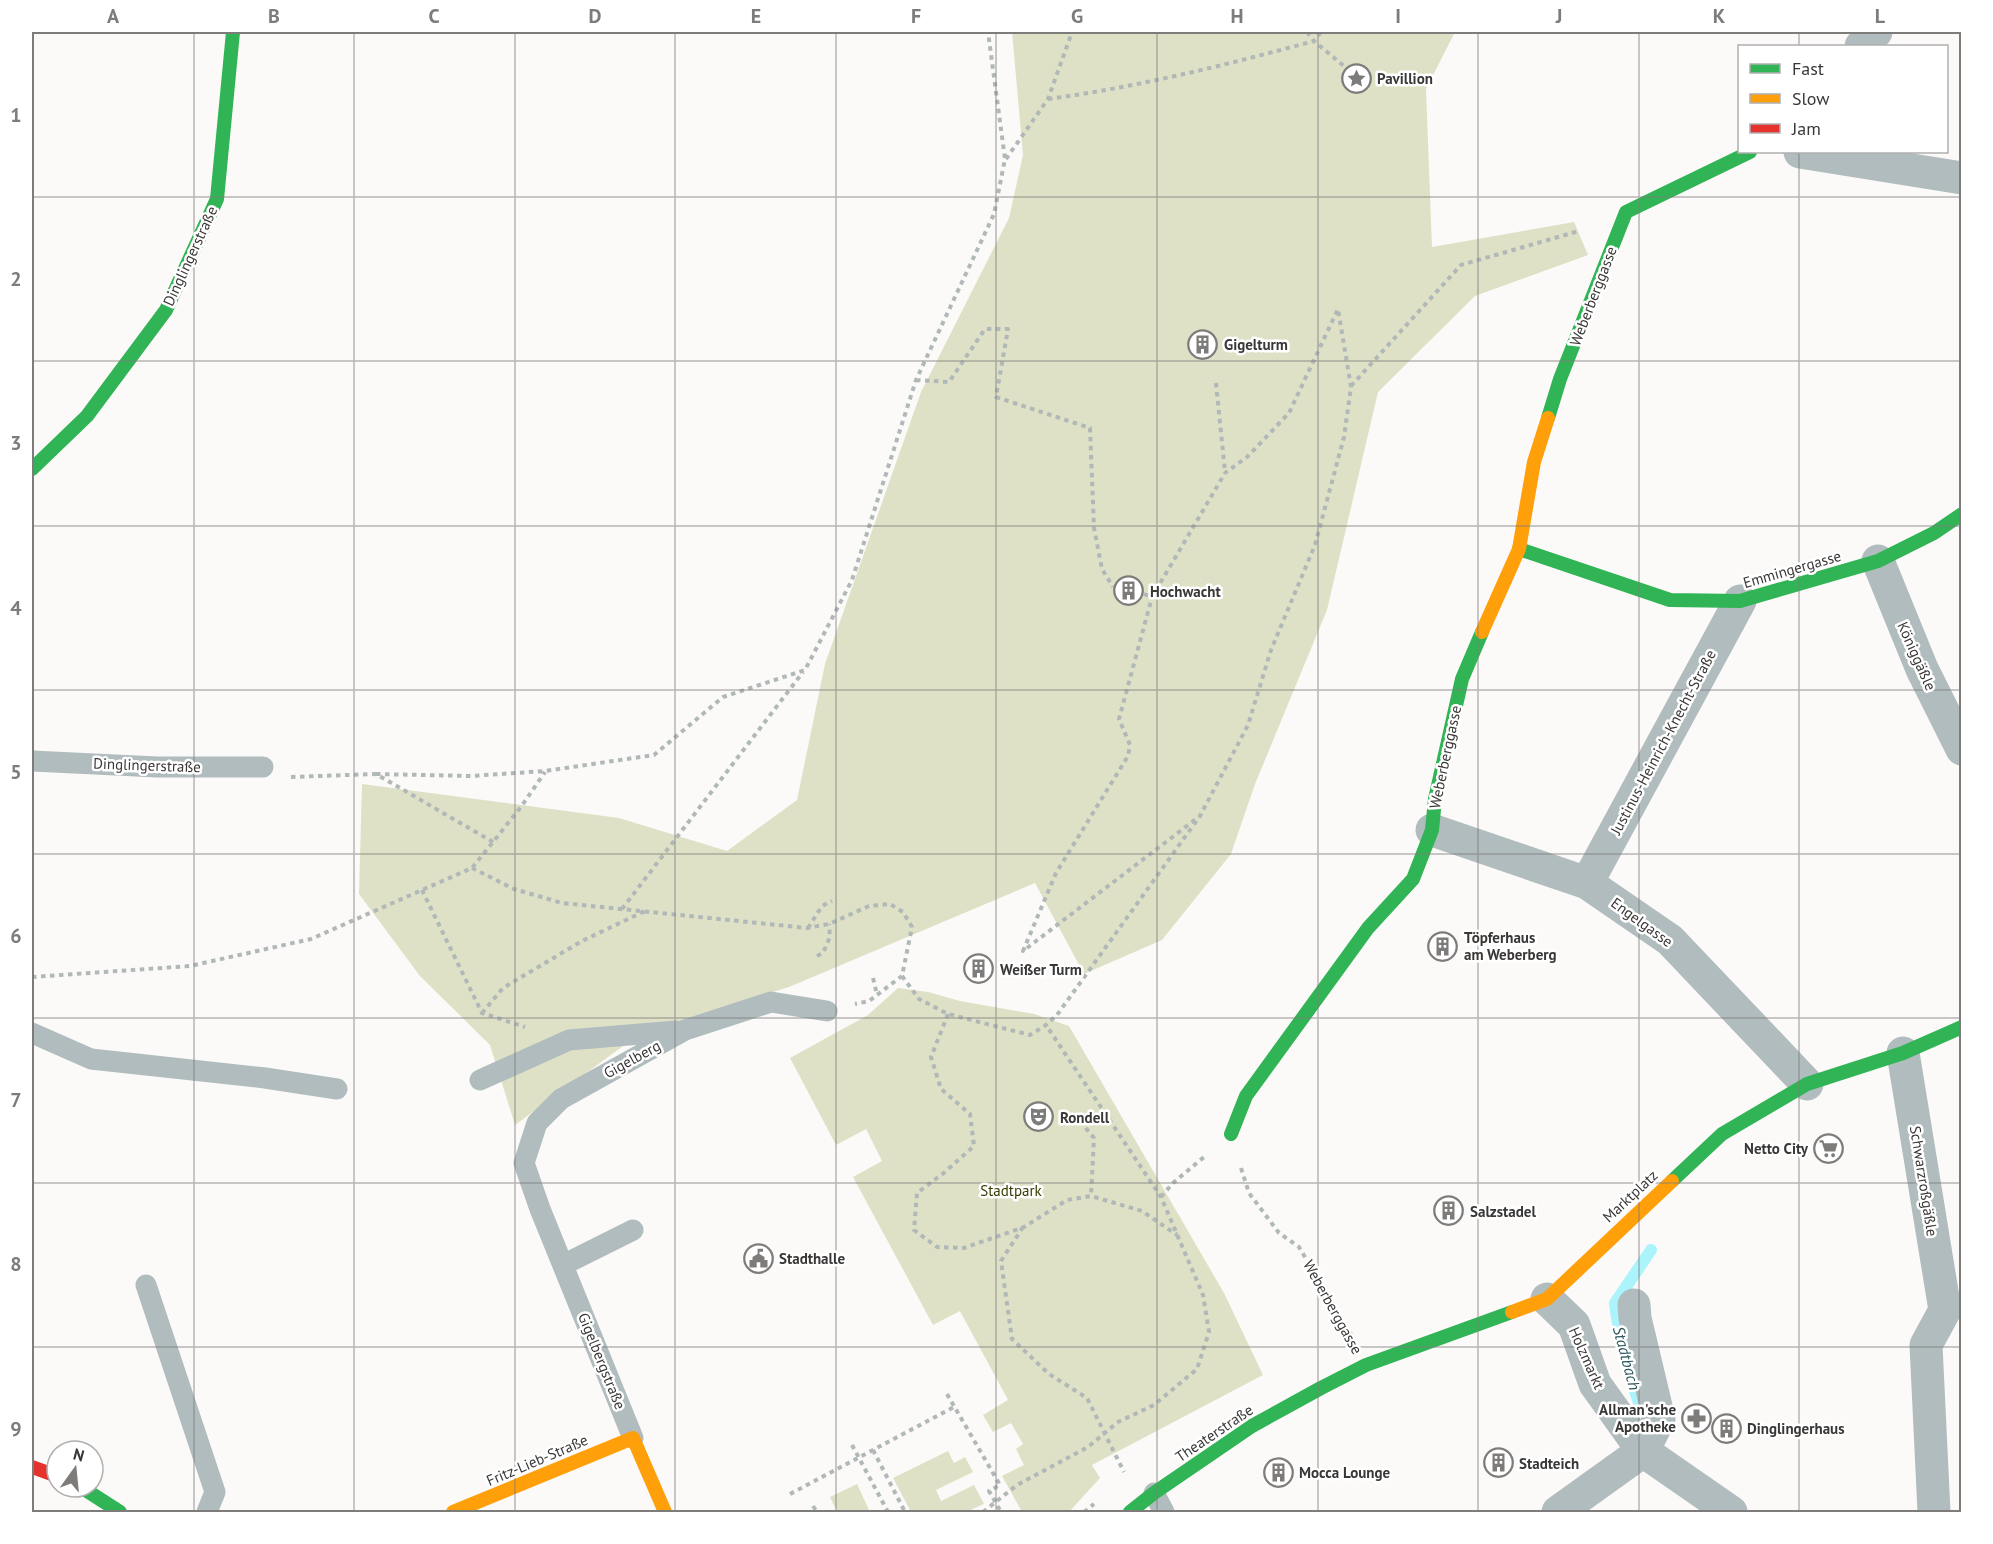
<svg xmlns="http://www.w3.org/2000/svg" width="1993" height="1544" font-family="'PT Sans',sans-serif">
	<rect width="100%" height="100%" fill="#fcfaf8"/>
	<path fill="#dfe1c6" d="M 1012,32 L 1455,32 L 1426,89 L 1432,247 L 1574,222 L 1588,255 L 1475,296 L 1378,392 L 1327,610 L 1255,784 L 1231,854 L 1162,940 L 1084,974 L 1035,883 L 789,987 L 641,1033 L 515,1125 L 490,1045 L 420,976 L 359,894 L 362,784 L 619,818 L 727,851 L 797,800 L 825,664 L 921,392 L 1009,218 L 1023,155 Z
		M 898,988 L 928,992 L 960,1001 L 1034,1014 L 1069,1026 L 1224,1293 L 1263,1375 L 1092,1465 L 1100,1478 L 1069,1512 L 1022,1512 L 1002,1476 L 1024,1465 L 1016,1449 L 1023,1444 L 1011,1423 L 993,1432 L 983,1415 L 1008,1400 L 960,1311 L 933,1325 L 853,1177 L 882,1161 L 866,1129 L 836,1145 L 790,1058 L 868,1015 Z
		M 948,1451 L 954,1463 L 965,1457 L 973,1472 L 936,1490 L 941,1501 L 974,1485 L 984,1504 L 966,1512 L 911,1512 L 893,1478 Z
		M 857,1484 L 870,1512 L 837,1512 L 830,1497 Z"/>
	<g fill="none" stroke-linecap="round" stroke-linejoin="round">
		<path stroke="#acf4fc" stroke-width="12" d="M 1640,1406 C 1628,1371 1619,1339 1615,1303 L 1651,1250"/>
		<path stroke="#b0b8b8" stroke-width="4" stroke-dasharray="4.5 4.5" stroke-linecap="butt" d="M 1307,32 L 1314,41 L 1351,72
			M 1048,99 C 1138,87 1226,65 1314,41 L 1321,32
			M 1006,159 L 1048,99 L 1072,32
			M 916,380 L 949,382 L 985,329 L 1008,329 L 996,397 L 1090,428 L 1094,528 L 1102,569 L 1113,587
			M 1216,383 L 1225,472
			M 1351,386 L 1461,265 L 1579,231
			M 1144,594 L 1152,597
			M 376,774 L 471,776 L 545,771 L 654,755 L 723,697 L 805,670 L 852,580 L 916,380 L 994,214 L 1005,159 L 988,32
			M 291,777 L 376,774 L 493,842
			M 472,868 L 514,889 L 562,903 L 807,928 L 829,924 L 869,906 L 890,904 L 903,912 L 912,927 L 902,976 L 869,1001 L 855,1004
			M 422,890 L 482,1013 L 525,1027
			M 622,909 L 803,672
			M 808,928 L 822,906 L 832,901
			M 817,956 L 823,953 L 830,937 L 829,924
			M 902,976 L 919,999 L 948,1014 L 1030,1035 L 1046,1025 L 1057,1015 L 1200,816 L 1248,725 L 1271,650 L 1315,545 L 1344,437 L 1351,387 L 1338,309 L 1289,413 L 1247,457 L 1225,473 L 1152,597 L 1119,719 L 1130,745 L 1128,756 L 1056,873 L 1023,951 L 1200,816
			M 32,977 L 190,966 L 311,939 L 472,868 L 521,807 L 545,772
			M 873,978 L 877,995
			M 482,1013 L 503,988 L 582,941 L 645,911
			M 948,1014 L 931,1057 L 941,1089 L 970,1114 L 974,1146 L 945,1172 L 917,1193 L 914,1230 L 937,1247 L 964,1248 L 1024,1227 L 1067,1200 L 1091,1196 L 1142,1211 L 1177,1235
			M 1080,1121 L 1094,1138 L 1091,1196
			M 1241,1168 L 1249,1193 L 1279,1233 L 1299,1247 L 1351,1334
			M 1161,1197 L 1173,1183 L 1204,1157
			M 1023,1227 L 1001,1261 L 1012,1339 L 1049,1374 L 1087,1398 L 1124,1472
			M 947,1394 L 1000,1485 L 989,1491 L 1001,1512
			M 852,1445 L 888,1512
			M 873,1450 L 905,1512
			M 790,1494 L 954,1407
			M 813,1506 L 817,1512
			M 983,1512 L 1017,1485 L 1088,1447 L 1118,1422 L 1154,1405 L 1197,1369 L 1209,1332 L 1203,1295 L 1161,1197 L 1046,1025
			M 1084,1512 L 1094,1504"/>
		<path stroke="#b0bcbd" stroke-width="21" d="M 32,761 L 157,767 L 263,767
			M 32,1033 L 91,1059 L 265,1078 L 337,1089
			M 480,1080 L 569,1040 L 676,1031
			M 563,1265 L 633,1230
			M 146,1285 L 215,1492 L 207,1512
			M 633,1438 L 540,1209 L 524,1163 L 537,1123 L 561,1099 L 685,1030 L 771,1002 L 827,1011
			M 1154,1493 L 1164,1512"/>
		<path stroke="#b0bcbd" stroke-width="33" d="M 1861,46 L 1876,32
			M 1800,152 L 1962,178
			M 1878,561 L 1922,669 L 1962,749
			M 1432,830 L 1587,883 L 1670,940 L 1807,1084
			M 1587,883 L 1740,601
			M 1903,1053 L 1945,1310 L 1926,1345 L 1934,1512
			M 1547,1299 L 1574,1325 L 1595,1384 L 1643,1451 L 1731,1512
			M 1558,1512 L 1643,1451 L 1659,1419 L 1635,1318 L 1634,1305"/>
		<path stroke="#30b455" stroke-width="14" d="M 1548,418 L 1560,379 L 1626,212 L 1750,152
			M 32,469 L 87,416 L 166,310 L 217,199 L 233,32
			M 1519,549 L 1670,600 L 1740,601 L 1878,561 L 1934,533 L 1962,514
			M 1231,1134 L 1246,1096 L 1368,928 L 1413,879 L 1432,830 L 1435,799 L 1462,679 L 1482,632
			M 1672,1181 L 1722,1134 L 1807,1084 L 1903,1053 L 1962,1027
			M 81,1487 L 120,1512
			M 1130,1512 L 1154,1493 L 1252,1426 L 1321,1388 L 1366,1365 L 1512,1312"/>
		<path stroke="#ff9f0a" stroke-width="14" d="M 1482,632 L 1519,549 L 1534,462 L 1548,418
			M 1512,1312 L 1547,1299 L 1672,1181
			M 453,1512 L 633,1438 L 665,1512"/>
		<path stroke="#e5322d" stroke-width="14" d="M 32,1467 L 57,1476"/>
	</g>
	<path fill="none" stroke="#7e7c7b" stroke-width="1.5" stroke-opacity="0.55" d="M 194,32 L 194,1512M 354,32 L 354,1512M 515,32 L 515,1512M 675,32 L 675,1512M 836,32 L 836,1512M 996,32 L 996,1512M 1157,32 L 1157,1512M 1318,32 L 1318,1512M 1478,32 L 1478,1512M 1639,32 L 1639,1512M 1799,32 L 1799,46M 1799,152 L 1799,1512M 32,197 L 1962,197M 32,361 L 1962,361M 32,526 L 1962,526M 32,690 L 1962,690M 32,854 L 1962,854M 32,1018 L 1962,1018M 32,1183 L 1962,1183M 32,1347 L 1962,1347"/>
	<defs>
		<symbol id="sight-ring" viewBox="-11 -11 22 22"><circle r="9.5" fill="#fff" stroke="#7e7c7b" stroke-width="1.5"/><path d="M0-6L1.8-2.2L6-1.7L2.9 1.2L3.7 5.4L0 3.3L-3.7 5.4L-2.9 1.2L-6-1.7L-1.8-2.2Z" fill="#7e7c7b"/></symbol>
		<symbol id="building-ring" viewBox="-11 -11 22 22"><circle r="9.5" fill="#fff" stroke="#7e7c7b" stroke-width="1.5"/><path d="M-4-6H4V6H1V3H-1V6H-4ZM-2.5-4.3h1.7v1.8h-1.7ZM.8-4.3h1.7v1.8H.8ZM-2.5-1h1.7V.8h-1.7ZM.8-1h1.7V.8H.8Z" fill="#7e7c7b"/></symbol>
		<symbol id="theatre-ring" viewBox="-11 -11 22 22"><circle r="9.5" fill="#fff" stroke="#7e7c7b" stroke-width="1.5"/><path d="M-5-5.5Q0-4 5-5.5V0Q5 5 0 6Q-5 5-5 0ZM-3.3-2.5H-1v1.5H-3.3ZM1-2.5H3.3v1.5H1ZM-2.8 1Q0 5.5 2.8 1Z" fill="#7e7c7b"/></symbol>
		<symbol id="supermarket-ring" viewBox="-11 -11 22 22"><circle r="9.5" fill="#fff" stroke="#7e7c7b" stroke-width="1.5"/><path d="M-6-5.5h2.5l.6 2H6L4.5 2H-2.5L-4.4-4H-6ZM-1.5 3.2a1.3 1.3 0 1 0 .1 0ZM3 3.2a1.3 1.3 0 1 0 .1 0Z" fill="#7e7c7b"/></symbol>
		<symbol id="civic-ring" viewBox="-11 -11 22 22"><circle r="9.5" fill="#fff" stroke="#7e7c7b" stroke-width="1.5"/><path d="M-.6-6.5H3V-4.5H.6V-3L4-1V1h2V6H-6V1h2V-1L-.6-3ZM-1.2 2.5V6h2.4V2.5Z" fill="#7e7c7b"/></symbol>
		<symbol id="pharmacy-ring" viewBox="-11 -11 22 22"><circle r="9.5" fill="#fff" stroke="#7e7c7b" stroke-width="1.5"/><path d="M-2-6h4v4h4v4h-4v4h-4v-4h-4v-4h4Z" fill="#7e7c7b"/></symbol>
	</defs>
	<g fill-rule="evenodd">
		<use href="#sight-ring" x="1340" y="62" width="33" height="33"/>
		<use href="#building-ring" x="1186" y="328" width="33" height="33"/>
		<use href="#building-ring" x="1112" y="574" width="33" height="33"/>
		<use href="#building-ring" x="1426" y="930" width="33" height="33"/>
		<use href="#building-ring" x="962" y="952" width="33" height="33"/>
		<use href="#theatre-ring" x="1022" y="1100" width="33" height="33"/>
		<use href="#supermarket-ring" x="1812" y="1132" width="33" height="33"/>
		<use href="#building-ring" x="1432" y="1194" width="33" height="33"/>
		<use href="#civic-ring" x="742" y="1242" width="33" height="33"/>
		<use href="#pharmacy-ring" x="1680" y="1402" width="33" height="33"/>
		<use href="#building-ring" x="1710" y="1412" width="33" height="33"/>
		<use href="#building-ring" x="1482" y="1446" width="33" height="33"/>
		<use href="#building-ring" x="1262" y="1456" width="33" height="33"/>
	</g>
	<g text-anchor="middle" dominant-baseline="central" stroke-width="5" stroke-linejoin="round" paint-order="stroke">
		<g font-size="15" font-weight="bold" fill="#3a3837" stroke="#fff" text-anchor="start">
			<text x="1377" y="78">Pavillion</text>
			<text x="1224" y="344">Gigelturm</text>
			<text x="1150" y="591">Hochwacht</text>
			<text x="1464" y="937">Töpferhaus<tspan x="1464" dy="17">am Weberberg</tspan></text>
			<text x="1000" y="969">Weißer Turm</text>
			<text x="1060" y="1117">Rondell</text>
			<text x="1808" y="1148" text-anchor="end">Netto City</text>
			<text x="1470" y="1211">Salzstadel</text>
			<text x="779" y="1258">Stadthalle</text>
			<text x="1676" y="1409" text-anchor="end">Allman'sche<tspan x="1676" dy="17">Apotheke</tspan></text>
			<text x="1747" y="1428">Dinglingerhaus</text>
			<text x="1519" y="1463">Stadteich</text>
			<text x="1299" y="1472">Mocca Lounge</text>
		</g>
		<g font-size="15" fill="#3a3837" stroke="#fff">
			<text transform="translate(190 256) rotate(-65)">Dinglingerstraße</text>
			<text transform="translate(1593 296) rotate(-69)">Weberberggasse</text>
			<text transform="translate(1792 569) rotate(-16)">Emmingergasse</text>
			<text transform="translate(1917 656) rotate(66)">Königgäßle</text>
			<text transform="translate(1663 742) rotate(-62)">Justinus-Heinrich-Knecht-Straße</text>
			<text transform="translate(1445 757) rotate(-78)">Weberberggasse</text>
			<text transform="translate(147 765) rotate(2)">Dinglingerstraße</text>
			<text transform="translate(1642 922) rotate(36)">Engelgasse</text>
			<text transform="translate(632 1059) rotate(-29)">Gigelberg</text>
			<text transform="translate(1924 1181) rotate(81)">Schwarzroßgäßle</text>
			<text transform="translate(1630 1196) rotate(-43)">Marktplatz</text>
			<text transform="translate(1333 1307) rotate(61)">Weberberggasse</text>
			<text transform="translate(1587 1358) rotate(66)">Holzmarkt</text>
			<text transform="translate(602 1361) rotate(68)">Gigelbergstraße</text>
			<text transform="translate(1214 1433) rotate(-34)">Theaterstraße</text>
			<text transform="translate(537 1460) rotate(-23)">Fritz-Lieb-Straße</text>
		</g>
		<g font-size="15" fill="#383b00" stroke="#fff">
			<text x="1011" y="1190">Stadtpark</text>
		</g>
		<g font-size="16" font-style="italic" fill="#2a585d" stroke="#fff">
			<text transform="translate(1627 1358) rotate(75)">Stadtbach</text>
		</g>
	</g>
	<rect width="1993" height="1544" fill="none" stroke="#ffffff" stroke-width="66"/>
	<rect x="1738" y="45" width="210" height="108" fill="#ffffff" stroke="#b0afaf" stroke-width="1.5"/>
	<rect x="1750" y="64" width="30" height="9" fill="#30b455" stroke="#b0afaf" stroke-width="1.5"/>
	<text x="1792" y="75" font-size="18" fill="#3a3837">Fast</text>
	<rect x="1750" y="94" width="30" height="9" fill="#ff9f0a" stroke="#b0afaf" stroke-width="1.5"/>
	<text x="1792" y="105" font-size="18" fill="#3a3837">Slow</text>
	<rect x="1750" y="124" width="30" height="9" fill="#e5322d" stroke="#b0afaf" stroke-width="1.5"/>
	<text x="1792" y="135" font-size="18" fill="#3a3837">Jam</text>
	<g transform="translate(75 1469) rotate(15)"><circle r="28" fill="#ffffff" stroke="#b0afaf" stroke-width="1.5"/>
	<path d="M0-4.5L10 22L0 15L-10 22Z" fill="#7e7c7b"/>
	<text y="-9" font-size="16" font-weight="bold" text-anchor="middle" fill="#3a3837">N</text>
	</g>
	<rect x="33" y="33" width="1927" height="1478" fill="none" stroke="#7e7c7b" stroke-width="2"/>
	<g font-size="20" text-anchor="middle" font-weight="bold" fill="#7e7c7b">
		<text x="113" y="23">A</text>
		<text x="274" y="23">B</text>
		<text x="434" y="23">C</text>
		<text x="595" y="23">D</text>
		<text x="756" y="23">E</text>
		<text x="916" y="23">F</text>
		<text x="1077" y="23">G</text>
		<text x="1237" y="23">H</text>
		<text x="1398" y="23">I</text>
		<text x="1559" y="23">J</text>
		<text x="1719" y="23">K</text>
		<text x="1880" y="23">L</text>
		<text x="16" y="122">1</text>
		<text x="16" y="286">2</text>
		<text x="16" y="450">3</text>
		<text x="16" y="615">4</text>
		<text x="16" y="779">5</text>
		<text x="16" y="943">6</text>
		<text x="16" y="1107">7</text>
		<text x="16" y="1271">8</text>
		<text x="16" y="1436">9</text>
	</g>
</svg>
